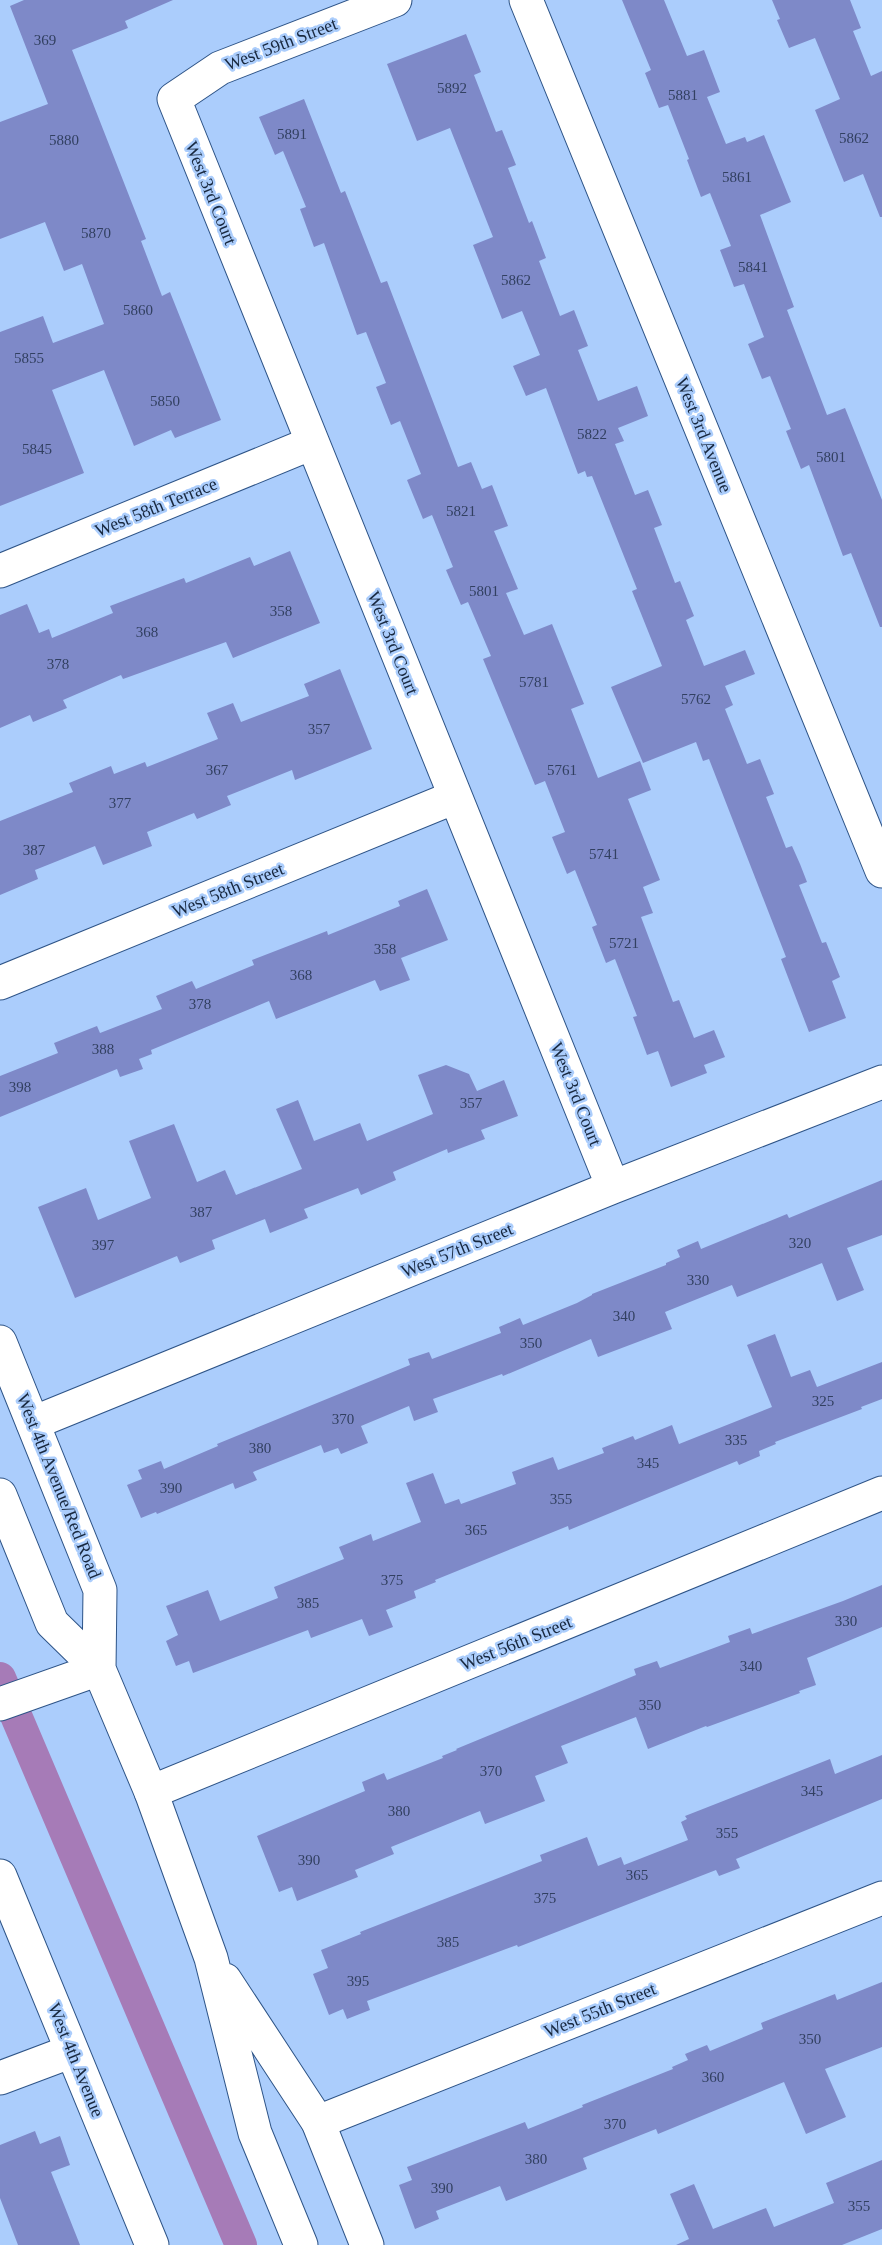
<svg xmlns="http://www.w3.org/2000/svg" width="882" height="2245" font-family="'Times New Roman',serif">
	<rect width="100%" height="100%" fill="#abcdfc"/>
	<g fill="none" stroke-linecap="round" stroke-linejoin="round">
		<path stroke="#a67bb7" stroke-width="32" d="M 0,1678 L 241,2245"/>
	</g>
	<path fill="#7e89c8" d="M 24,0 L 173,0 L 125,21 L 128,28 L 72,50 L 146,239 L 141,241 L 162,296 L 170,292 L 221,420 L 175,438 L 171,430 L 134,446 L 104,370 L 52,390 L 84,473 L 0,506 L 0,332 L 43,316 L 53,343 L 104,324 L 82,264 L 64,271 L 45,222 L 0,239 L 0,122 L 48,104 L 10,6 Z
		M 622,0 L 664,0 L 687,56 L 704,50 L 720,92 L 707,97 L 726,144 L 745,137 L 747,142 L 764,135 L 791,202 L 760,215 L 794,307 L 787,310 L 827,415 L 845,408 L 882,500 L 882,627 L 880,627 L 851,553 L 843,556 L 809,465 L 801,469 L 786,431 L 791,429 L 770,376 L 762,379 L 748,344 L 764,337 L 744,284 L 734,287 L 720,250 L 731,246 L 710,193 L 701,197 L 687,160 L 689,159 L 668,105 L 659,108 L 645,73 L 651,70 Z
		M 772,0 L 850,0 L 861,28 L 853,31 L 871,76 L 882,71 L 882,217 L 880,217 L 863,174 L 844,182 L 815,110 L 840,99 L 815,38 L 789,48 L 777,20 L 780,19 Z
		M 466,34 L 481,72 L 474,75 L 496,132 L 502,130 L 516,165 L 508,168 L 529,223 L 532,221 L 546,258 L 539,261 L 560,316 L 574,310 L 588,346 L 578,350 L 598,401 L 637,386 L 648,416 L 618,428 L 624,441 L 615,444 L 635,495 L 648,490 L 662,525 L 654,528 L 675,583 L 680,581 L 694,616 L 686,620 L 704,666 L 745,650 L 755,674 L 725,686 L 733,705 L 725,709 L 747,764 L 760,759 L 774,794 L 766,797 L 786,848 L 792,846 L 800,864 L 807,882 L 799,885 L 822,943 L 826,942 L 840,977 L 832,981 L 846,1018 L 809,1032 L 781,959 L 786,957 L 709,759 L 703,761 L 696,742 L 643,763 L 611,687 L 662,666 L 632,591 L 637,589 L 592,476 L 587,477 L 585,471 L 578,474 L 546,388 L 526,396 L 513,366 L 540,355 L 522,311 L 502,319 L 473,245 L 493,237 L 450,128 L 417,141 L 387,64 Z
		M 304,99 L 341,193 L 345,191 L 381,283 L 387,281 L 458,467 L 471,462 L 482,489 L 492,485 L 508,526 L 494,531 L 518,589 L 506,593 L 524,635 L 552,624 L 584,704 L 571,709 L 598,778 L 640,761 L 651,790 L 628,799 L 660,880 L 643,887 L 653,913 L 641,917 L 673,1002 L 679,1000 L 694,1038 L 714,1030 L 725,1057 L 704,1065 L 707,1073 L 671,1087 L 658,1051 L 647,1055 L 633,1017 L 637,1016 L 615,959 L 606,963 L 592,927 L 597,925 L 575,870 L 567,874 L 552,837 L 565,832 L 545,781 L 535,785 L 483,659 L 491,656 L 468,602 L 461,605 L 446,570 L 453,567 L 432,515 L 423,519 L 407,480 L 421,474 L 400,421 L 391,425 L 376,387 L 386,383 L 366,332 L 357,335 L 324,243 L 314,247 L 300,209 L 306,207 L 283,151 L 275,155 L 259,117 Z
		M 290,551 L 320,623 L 233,658 L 226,642 L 123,679 L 121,675 L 63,700 L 67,708 L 33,722 L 30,715 L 0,728 L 0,615 L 27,604 L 39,633 L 49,629 L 52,638 L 113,613 L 110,606 L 184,578 L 186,583 L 250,557 L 254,566 Z
		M 340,669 L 372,749 L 295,780 L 292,770 L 227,796 L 231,805 L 197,819 L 194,813 L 147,832 L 152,846 L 103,865 L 95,846 L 35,870 L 38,879 L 0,895 L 0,821 L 73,792 L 69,783 L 111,766 L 114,774 L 145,762 L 147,767 L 218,739 L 207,713 L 233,703 L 241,722 L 309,696 L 304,684 Z
		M 427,889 L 448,940 L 401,958 L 410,980 L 380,991 L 375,980 L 276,1019 L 269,1001 L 151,1050 L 152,1054 L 139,1059 L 143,1069 L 120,1077 L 117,1069 L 0,1117 L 0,1076 L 58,1053 L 54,1043 L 97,1026 L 100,1033 L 162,1009 L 156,996 L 192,981 L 196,989 L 254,965 L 252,960 L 327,931 L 328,935 L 400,906 L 398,901 Z
		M 446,1065 L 469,1074 L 477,1091 L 504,1080 L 518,1116 L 481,1130 L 485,1139 L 448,1153 L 447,1149 L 393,1172 L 396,1180 L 361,1195 L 358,1188 L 304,1209 L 308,1218 L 270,1233 L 265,1219 L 212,1240 L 215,1249 L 180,1263 L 177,1256 L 75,1298 L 38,1207 L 86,1188 L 98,1220 L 151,1198 L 129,1141 L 174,1124 L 197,1182 L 225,1170 L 236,1195 L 302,1169 L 276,1109 L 298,1100 L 314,1141 L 360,1123 L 367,1141 L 433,1114 L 418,1075 Z
		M 882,1180 L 882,1235 L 847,1248 L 864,1290 L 837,1301 L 822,1263 L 737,1297 L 732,1285 L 665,1312 L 672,1329 L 598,1357 L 591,1339 L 503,1376 L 502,1374 L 433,1399 L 438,1412 L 414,1421 L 409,1406 L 361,1426 L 368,1443 L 341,1454 L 338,1448 L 324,1453 L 321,1445 L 253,1472 L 257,1480 L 235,1489 L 233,1483 L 157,1514 L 156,1512 L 141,1518 L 127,1485 L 142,1479 L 138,1470 L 161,1461 L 164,1469 L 218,1446 L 217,1444 L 410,1365 L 408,1359 L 429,1352 L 432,1359 L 501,1333 L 499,1327 L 520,1318 L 523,1325 L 577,1303 L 592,1295 L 592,1294 L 666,1265 L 666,1263 L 680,1257 L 677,1250 L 698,1241 L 701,1249 L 787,1214 L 789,1218 Z
		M 775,1334 L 791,1377 L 810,1370 L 817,1387 L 882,1362 L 882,1399 L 861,1407 L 862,1409 L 775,1442 L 776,1444 L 759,1451 L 760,1456 L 739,1465 L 737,1461 L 569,1530 L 568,1526 L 435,1580 L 436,1582 L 414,1591 L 416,1598 L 386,1610 L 393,1627 L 369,1636 L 362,1619 L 311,1638 L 308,1630 L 193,1673 L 189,1661 L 176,1666 L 166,1641 L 178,1635 L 166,1606 L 208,1590 L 220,1621 L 278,1598 L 274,1587 L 344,1559 L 339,1547 L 371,1534 L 373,1541 L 421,1522 L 406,1483 L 433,1473 L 445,1504 L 459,1499 L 461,1504 L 516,1484 L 512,1472 L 553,1457 L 558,1470 L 604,1453 L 602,1448 L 633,1436 L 635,1440 L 672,1425 L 679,1444 L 772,1407 L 747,1345 Z
		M 882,1585 L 882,1627 L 807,1658 L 816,1685 L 799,1691 L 800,1693 L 707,1727 L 706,1726 L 648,1749 L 636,1717 L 561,1746 L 568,1763 L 535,1776 L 545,1801 L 485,1824 L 480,1811 L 391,1847 L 394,1854 L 355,1870 L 358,1877 L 297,1901 L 292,1887 L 279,1892 L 257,1836 L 365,1791 L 362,1782 L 384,1773 L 387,1780 L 443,1758 L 442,1756 L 457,1750 L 456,1749 L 636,1675 L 634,1669 L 657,1661 L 660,1668 L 730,1642 L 728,1636 L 750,1628 L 752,1634 L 843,1601 Z
		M 882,1755 L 882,1799 L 736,1859 L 740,1868 L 719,1876 L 716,1870 L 518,1947 L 517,1945 L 367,2001 L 370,2010 L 347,2019 L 343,2009 L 329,2015 L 313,1974 L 328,1968 L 321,1950 L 361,1934 L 360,1932 L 542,1861 L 540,1855 L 587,1837 L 598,1866 L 621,1857 L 624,1865 L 688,1840 L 681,1822 L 687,1819 L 685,1816 L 830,1759 L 835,1774 Z
		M 882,1982 L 882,2047 L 825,2069 L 846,2117 L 806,2134 L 784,2082 L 658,2134 L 656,2129 L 583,2158 L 587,2169 L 506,2201 L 500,2186 L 436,2211 L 439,2219 L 415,2229 L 399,2185 L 412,2180 L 407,2167 L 525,2122 L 528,2129 L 583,2107 L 582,2105 L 673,2069 L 672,2067 L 688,2060 L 685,2054 L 707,2045 L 710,2051 L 763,2029 L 761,2023 L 835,1994 L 837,2000 Z
		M 35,2131 L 40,2144 L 60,2136 L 70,2165 L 51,2172 L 80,2245 L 18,2245 L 0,2198 L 0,2145 Z
		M 882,2160 L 882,2229 L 842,2245 L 676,2245 L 689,2239 L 670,2194 L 694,2184 L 713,2229 L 766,2208 L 774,2227 L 834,2203 L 826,2183 Z"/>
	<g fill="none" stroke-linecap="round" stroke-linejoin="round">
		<defs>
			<path id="minor" d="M 395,0 L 220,68 L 174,99 L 613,1187
				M 526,0 L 882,871
				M 0,571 L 312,443
				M 0,983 L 455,797
				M 33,1423 L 613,1187 L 882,1082
				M 0,1876 L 152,2245
				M 0,2078 L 72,2051
				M 318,2122 L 882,1898"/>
			<path id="tertiary" d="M 0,1704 L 99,1669
				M 151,1792 L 882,1493"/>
			<path id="primary" d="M 0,1342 L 100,1590 L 99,1669
				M 0,1495 L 52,1623 L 99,1669 L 151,1792 L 211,1958 L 255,2133 L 301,2245
				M 225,1980 L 318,2122 L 367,2245"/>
		</defs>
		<use href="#minor" stroke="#2e5487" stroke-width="35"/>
		<use href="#tertiary" stroke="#2e5487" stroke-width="35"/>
		<use href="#primary" stroke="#2e5487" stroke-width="35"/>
		<use href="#minor" stroke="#fff" stroke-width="33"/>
		<use href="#tertiary" stroke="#fff" stroke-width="33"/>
		<use href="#primary" stroke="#fff" stroke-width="33"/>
	</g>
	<g text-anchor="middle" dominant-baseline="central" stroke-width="5" stroke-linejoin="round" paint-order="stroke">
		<g font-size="15" fill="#324061">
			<text x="45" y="40">369</text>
			<text x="452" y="88">5892</text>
			<text x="683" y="95">5881</text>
			<text x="292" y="134">5891</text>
			<text x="854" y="138">5862</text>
			<text x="64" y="140">5880</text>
			<text x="737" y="177">5861</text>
			<text x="96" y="233">5870</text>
			<text x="753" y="267">5841</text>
			<text x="516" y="280">5862</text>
			<text x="138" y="310">5860</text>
			<text x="29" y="358">5855</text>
			<text x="165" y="401">5850</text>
			<text x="592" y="434">5822</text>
			<text x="37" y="449">5845</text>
			<text x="831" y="457">5801</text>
			<text x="461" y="511">5821</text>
			<text x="484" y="591">5801</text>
			<text x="281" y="611">358</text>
			<text x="147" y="632">368</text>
			<text x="58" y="664">378</text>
			<text x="534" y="682">5781</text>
			<text x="696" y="699">5762</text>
			<text x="319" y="729">357</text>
			<text x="217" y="770">367</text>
			<text x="562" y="770">5761</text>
			<text x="120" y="803">377</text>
			<text x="34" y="850">387</text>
			<text x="604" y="854">5741</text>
			<text x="624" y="943">5721</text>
			<text x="385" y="949">358</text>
			<text x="301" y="975">368</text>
			<text x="200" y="1004">378</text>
			<text x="103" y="1049">388</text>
			<text x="20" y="1087">398</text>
			<text x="471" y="1103">357</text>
			<text x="201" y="1212">387</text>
			<text x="800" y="1243">320</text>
			<text x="103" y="1245">397</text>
			<text x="698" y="1280">330</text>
			<text x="624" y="1316">340</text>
			<text x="531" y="1343">350</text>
			<text x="823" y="1401">325</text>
			<text x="343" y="1419">370</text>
			<text x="736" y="1440">335</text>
			<text x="260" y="1448">380</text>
			<text x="648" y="1463">345</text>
			<text x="171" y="1488">390</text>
			<text x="561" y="1499">355</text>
			<text x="476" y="1530">365</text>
			<text x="392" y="1580">375</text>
			<text x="308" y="1603">385</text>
			<text x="846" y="1621">330</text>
			<text x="751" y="1666">340</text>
			<text x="650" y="1705">350</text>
			<text x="491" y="1771">370</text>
			<text x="812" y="1791">345</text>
			<text x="399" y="1811">380</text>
			<text x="727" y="1833">355</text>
			<text x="309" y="1860">390</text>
			<text x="637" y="1875">365</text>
			<text x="545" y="1898">375</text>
			<text x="448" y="1942">385</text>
			<text x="358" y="1981">395</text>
			<text x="810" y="2039">350</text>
			<text x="713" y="2077">360</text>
			<text x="615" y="2124">370</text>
			<text x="536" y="2159">380</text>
			<text x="442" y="2188">390</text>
			<text x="859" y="2206">355</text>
		</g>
		<g font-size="18" fill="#18283f" stroke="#abcdfc">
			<text transform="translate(281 44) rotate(-21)">West 59th Street</text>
			<text transform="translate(211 193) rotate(68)">West 3rd Court</text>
			<text transform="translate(704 435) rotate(68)">West 3rd Avenue</text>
			<text transform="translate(156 507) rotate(-22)">West 58th Terrace</text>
			<text transform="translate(393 643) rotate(68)">West 3rd Court</text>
			<text transform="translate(228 890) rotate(-22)">West 58th Street</text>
			<text transform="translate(576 1094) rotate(68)">West 3rd Court</text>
			<text transform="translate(457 1250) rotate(-22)">West 57th Street</text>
			<text transform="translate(59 1486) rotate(68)">West 4th Avenue/Red Road</text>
			<text transform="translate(516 1643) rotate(-22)">West 56th Street</text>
			<text transform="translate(600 2010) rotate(-22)">West 55th Street</text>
			<text transform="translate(76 2060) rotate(68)">West 4th Avenue</text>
		</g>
	</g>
</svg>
